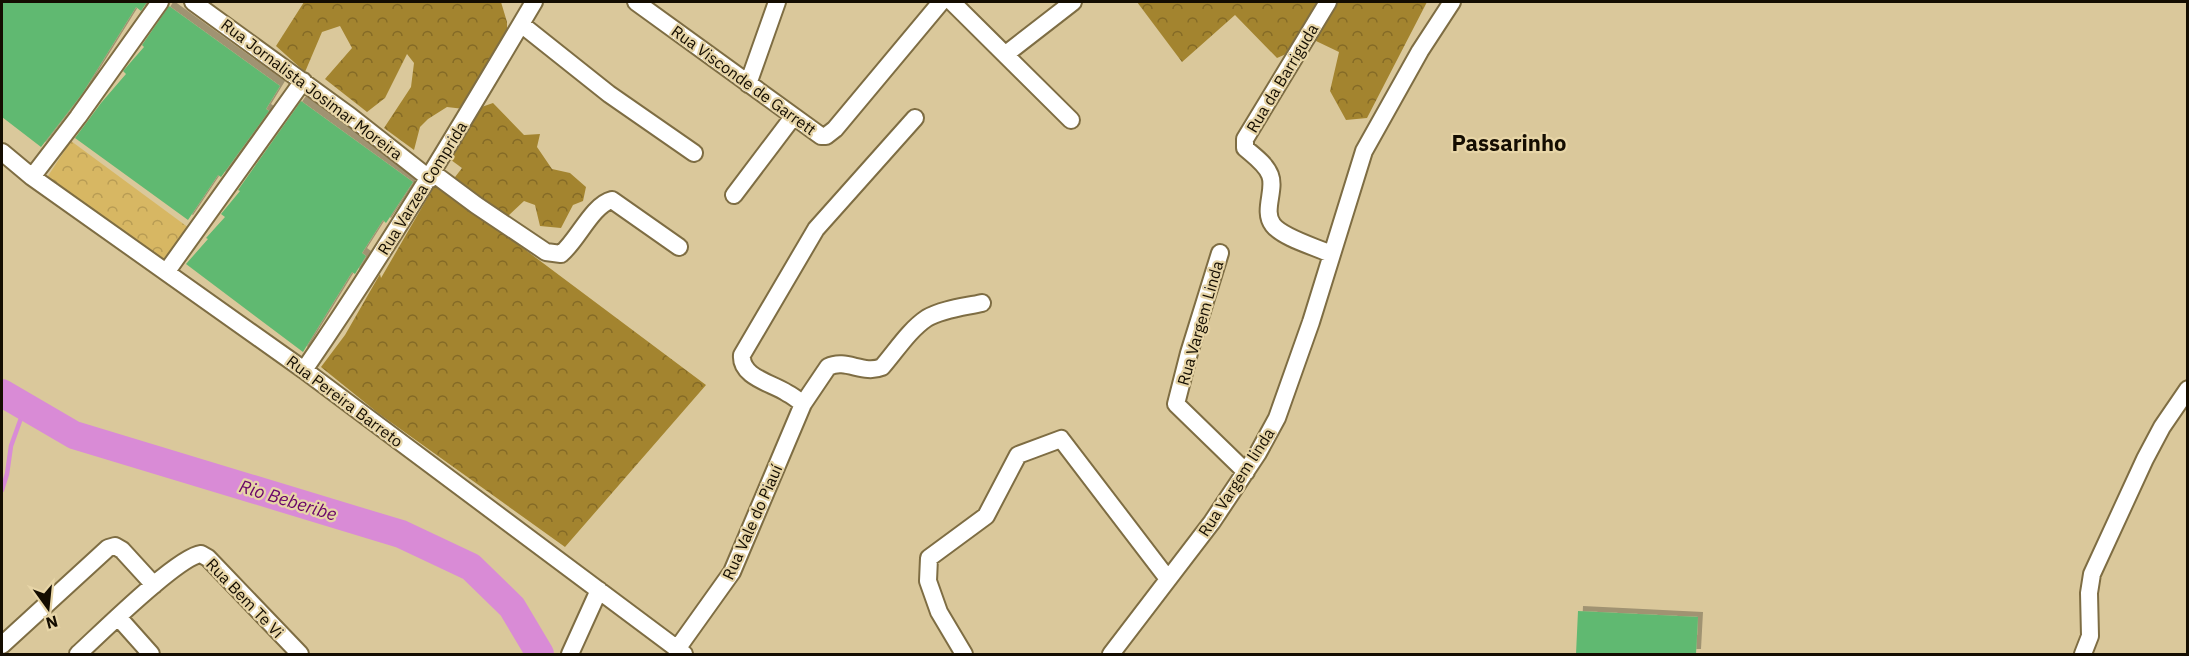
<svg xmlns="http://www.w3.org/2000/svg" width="2189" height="656" font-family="'IBM Plex Sans',sans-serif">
	<defs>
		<pattern id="forest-crowns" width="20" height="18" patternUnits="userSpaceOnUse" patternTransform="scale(1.5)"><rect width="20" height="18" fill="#a3842f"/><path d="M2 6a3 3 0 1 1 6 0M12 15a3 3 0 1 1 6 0" fill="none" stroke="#846a26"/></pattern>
		<pattern id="park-crowns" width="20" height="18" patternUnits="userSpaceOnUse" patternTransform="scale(1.5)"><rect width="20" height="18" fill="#d7b763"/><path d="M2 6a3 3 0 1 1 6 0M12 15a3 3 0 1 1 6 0" fill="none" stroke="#b89c54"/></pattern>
		<filter id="shadow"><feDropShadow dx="5" dy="-5" stdDeviation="0" flood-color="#0004"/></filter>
	</defs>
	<rect width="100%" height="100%" fill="#dac89b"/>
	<path fill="url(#forest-crowns)" d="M 304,2 L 501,2 L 507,22 L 507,35 L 464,109 L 447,107 L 428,119 L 420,127 L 414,150 L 384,128 L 411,87 L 414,63 L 407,54 L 385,98 L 367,112 L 325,79 L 352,48 L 340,26 L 322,32 L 305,72 L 276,46 Z
		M 1137,2 L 1427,2 L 1367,118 L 1346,120 L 1330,91 L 1339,52 L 1316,41 L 1277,58 L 1235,15 L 1182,62 Z
		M 493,103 L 524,135 L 540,134 L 537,147 L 552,169 L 570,173 L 586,187 L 583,201 L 573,205 L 561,228 L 540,226 L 535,205 L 524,201 L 506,218 L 452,181 L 462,168 L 451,160 L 455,136 L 470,111 Z
		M 436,183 L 706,385 L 565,547 L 378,413 L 321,367 L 345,335 L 380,274 L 381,278 Z"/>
	<path fill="url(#park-crowns)" d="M 71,141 L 189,228 L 165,260 L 46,179 Z"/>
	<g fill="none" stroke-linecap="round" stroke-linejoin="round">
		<path stroke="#d98bd6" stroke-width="4.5" d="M 2,490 L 7,474 L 11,446 L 25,407"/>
		<path stroke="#d98bd6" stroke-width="28" d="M 2,393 L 74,435 L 401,534 L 471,567 L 512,607 L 540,654"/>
	</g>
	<path fill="#61b971" filter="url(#shadow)" d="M 2,2 L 147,2 L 141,11 L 136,7 L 82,94 L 41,147 L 2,117 Z
		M 169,6 L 280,86 L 266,109 L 269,111 L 221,177 L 218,175 L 188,220 L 75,138 L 101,103 L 126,74 L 123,71 L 144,47 L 142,45 Z
		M 301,101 L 413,182 L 386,223 L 383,220 L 362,253 L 366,256 L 355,274 L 352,272 L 303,352 L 186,264 L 208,239 L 206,238 L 225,217 L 221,214 L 240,191 L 238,190 Z
		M 1578,611 L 1698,617 L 1696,654 L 1576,654 Z"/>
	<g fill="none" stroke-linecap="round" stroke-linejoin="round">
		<defs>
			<path id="minor" d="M 193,2 L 350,116 L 430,179
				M 636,2 L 821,136 L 826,136 L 835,129 L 941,2
				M 952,2 L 1071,120
				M 1328,2 L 1245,139 L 1245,148 C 1253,155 1266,164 1270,175 C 1276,190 1262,211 1273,225 C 1283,238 1316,247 1331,254
				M 521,24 L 609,94 L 694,153
				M 1006,54 L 1073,2
				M 748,84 L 777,2
				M 2,152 L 32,177 L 304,370 L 684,654
				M 433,173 L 476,205 L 546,252 L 561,254 C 578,240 592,205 612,200 L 679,247
				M 32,177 L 78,117 L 160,2
				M 734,195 L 793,117
				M 1220,253 L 1189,353 L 1176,404 L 1246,472
				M 167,271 L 303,81
				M 304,370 C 386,251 460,127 534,2
				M 803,404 C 798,400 793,396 787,393 C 772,383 740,377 742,355 L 816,229 L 915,118
				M 118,617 L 151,654
				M 2,645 L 108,548 L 115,546 L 122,550 L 154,585
				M 677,649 L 732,572 L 803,404 L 828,367 C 846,358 863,375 882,367 C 896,351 909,330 927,318 C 943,309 964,307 982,303
				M 78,654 C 100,634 177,557 201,554 L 208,558 L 300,654
				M 570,654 L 599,590
				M 964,654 L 939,612 L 928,581 L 929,558 L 986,516 L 1018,455 L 1061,439 L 1168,579
				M 1111,654 L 1212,522 L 1258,453 L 1277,418 L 1311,322 L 1364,151 L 1420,51 L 1452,2
				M 2083,654 L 2090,636 L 2089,593 L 2092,574 L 2145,459 L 2162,427 L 2188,389"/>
		</defs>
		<use href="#minor" stroke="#7e6d43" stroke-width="20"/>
		<use href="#minor" stroke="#fff" stroke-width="16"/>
	</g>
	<g text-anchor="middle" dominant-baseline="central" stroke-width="4.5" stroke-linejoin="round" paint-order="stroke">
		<g font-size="16" fill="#140d01" stroke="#e7d5a7">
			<text transform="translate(1282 78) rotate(-59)">Rua da Barriguda</text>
			<text transform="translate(744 80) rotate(36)">Rua Visconde de Garrett</text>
			<text transform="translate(312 89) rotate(37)">Rua Jornalista Josimar Moreira</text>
			<text transform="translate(422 188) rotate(-58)">Rua Varzea Comprida</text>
			<text transform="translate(1200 323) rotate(-74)">Rua Vargem Linda</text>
			<text transform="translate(345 401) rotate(37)">Rua Pereira Barreto</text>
			<text transform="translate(1236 482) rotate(-57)">Rua Vargem linda</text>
			<text transform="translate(752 522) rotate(-66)">Rua Vale do Piauí</text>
			<text transform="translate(245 598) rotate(46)">Rua Bem Te Vi</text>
		</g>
		<g font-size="18" font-style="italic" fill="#690469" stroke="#e7d5a7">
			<text transform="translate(288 500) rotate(17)">Rio Beberibe</text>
		</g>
		<g font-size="22" font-weight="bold" fill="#140d01" stroke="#e7d5a7">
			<text x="1509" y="142">Passarinho</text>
		</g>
	</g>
	<rect width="2189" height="656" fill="none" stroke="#140d01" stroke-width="6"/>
	<g transform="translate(48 608) rotate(165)" stroke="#e7d5a7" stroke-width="4.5" paint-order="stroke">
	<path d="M0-4.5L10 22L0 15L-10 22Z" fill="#140d01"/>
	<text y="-9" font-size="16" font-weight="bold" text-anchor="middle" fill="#140d01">N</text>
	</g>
</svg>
